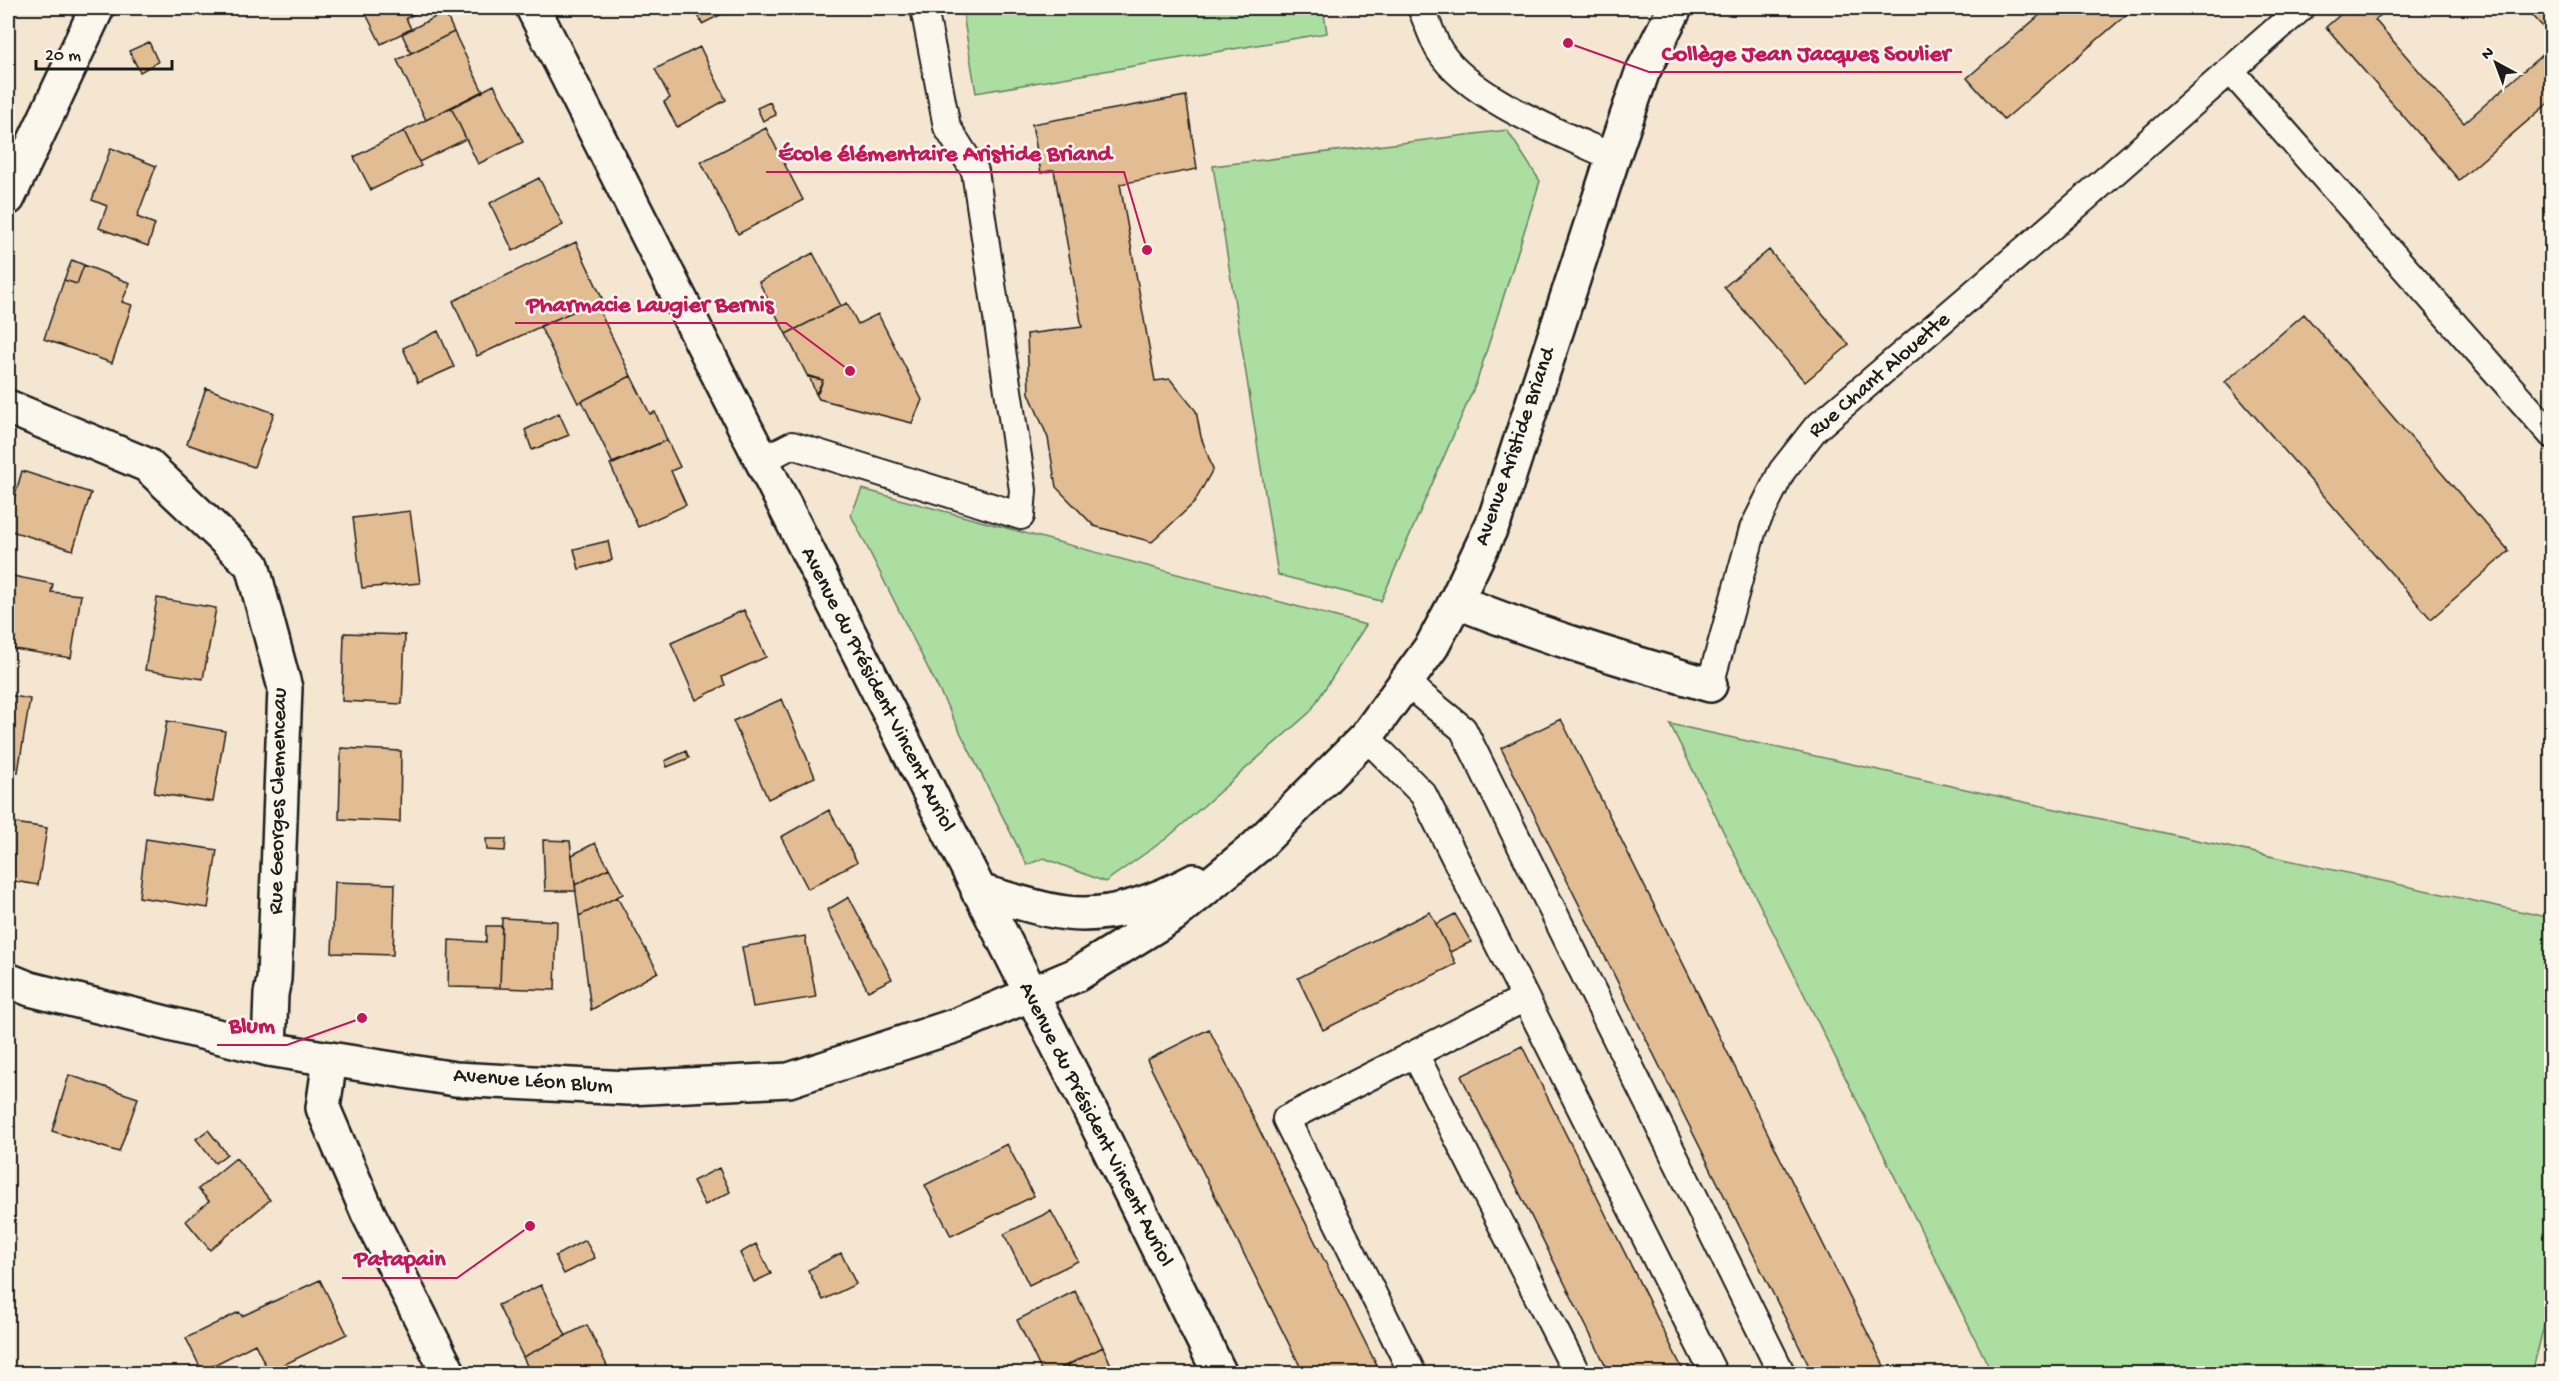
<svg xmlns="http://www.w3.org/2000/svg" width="2559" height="1381" font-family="'Gochi Hand',sans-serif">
	<rect width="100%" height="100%" fill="#f4e6d1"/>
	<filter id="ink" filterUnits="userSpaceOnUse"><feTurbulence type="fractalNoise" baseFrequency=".0167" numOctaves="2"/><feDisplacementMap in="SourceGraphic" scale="12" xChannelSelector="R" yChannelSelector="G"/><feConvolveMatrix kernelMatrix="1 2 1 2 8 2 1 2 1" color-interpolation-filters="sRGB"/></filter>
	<g filter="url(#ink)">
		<path fill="#abdea0" stroke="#647d5e" stroke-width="1.5" d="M 962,8 L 1323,8 L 1327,33 L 976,93 Z
			M 1507,130 L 1540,181 L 1477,381 L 1381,601 L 1278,575 L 1213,166 Z
			M 862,489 L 1366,625 L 1310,712 L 1167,838 L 1105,882 L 1044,858 L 1027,865 L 851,515 Z
			M 1670,724 L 2551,918 L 2552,1294 L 2532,1373 L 1992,1373 Z"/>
		<path fill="#e2bd93" stroke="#1c1c1c" stroke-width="1.5" d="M 363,8 L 380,8 L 366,14 Z
			M 380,8 L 427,8 L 406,18 L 411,29 L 381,44 L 366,14 Z
			M 695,8 L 734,8 L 702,24 Z
			M 2048,8 L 2134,8 L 2004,120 L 1967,78 Z
			M 2348,8 L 2389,8 L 2375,20 L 2464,123 L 2552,46 L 2552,100 L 2459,180 L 2326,27 Z
			M 2526,8 L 2552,8 L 2552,37 Z
			M 445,12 L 454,32 L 411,53 L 402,34 Z
			M 454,32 L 483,92 L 426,120 L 397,60 Z
			M 149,42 L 158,62 L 140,72 L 129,51 Z
			M 700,47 L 726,100 L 677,127 L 664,102 L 670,98 L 655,69 Z
			M 494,85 L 523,142 L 478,164 L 451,107 Z
			M 1186,96 L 1197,169 L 1120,184 L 1155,381 L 1170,379 L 1196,411 L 1201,437 L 1213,469 L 1194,503 L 1152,542 L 1094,526 L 1056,487 L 1048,438 L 1029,393 L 1027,334 L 1082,327 L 1054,170 L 1041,173 L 1032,124 Z
			M 770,102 L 776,115 L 763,121 L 757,108 Z
			M 451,107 L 466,139 L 419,162 L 404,131 Z
			M 766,128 L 803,200 L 738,234 L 701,162 Z
			M 404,131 L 421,166 L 371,190 L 354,157 Z
			M 111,148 L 156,166 L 137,217 L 155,224 L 148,246 L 99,228 L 107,206 L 92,200 Z
			M 539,178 L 563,225 L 513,251 L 490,203 Z
			M 576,242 L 602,298 L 477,356 L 453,301 Z
			M 1769,250 L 1849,345 L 1805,382 L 1724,287 Z
			M 813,253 L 841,306 L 786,334 L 759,282 Z
			M 72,260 L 84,265 L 77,284 L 64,280 Z
			M 84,265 L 130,283 L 122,302 L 132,305 L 112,363 L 44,339 L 64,280 L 77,284 Z
			M 595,302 L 631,376 L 578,403 L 540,326 Z
			M 847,303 L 858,324 L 878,314 L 922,400 L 912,423 L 819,399 L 816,394 L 823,380 L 808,377 L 786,334 Z
			M 2304,314 L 2509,551 L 2431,619 L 2225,382 Z
			M 438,331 L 454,367 L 418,383 L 403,348 Z
			M 631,376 L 650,414 L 655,412 L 667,440 L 613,464 L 582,401 Z
			M 809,376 L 823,380 L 818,393 L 816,394 Z
			M 206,388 L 274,413 L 254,467 L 187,444 Z
			M 559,413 L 569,435 L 532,450 L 525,430 Z
			M 667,440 L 680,467 L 671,471 L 686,505 L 638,527 L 610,464 Z
			M 22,471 L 91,493 L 73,550 L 8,530 L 8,520 Z
			M 410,511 L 420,583 L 362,588 L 353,518 Z
			M 608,541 L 612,560 L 579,569 L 574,549 Z
			M 8,575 L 53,584 L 51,592 L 81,595 L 71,658 L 8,648 Z
			M 157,598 L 216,608 L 203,679 L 145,670 Z
			M 744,610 L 766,657 L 722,677 L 725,685 L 696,700 L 671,643 Z
			M 344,633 L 405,635 L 402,704 L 342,701 Z
			M 8,695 L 30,699 L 18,772 L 8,770 Z
			M 782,699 L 815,777 L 768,799 L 733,721 Z
			M 1561,719 L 1888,1374 L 1813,1374 L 1501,748 Z
			M 167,721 L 225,731 L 213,802 L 154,793 Z
			M 341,748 L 401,751 L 400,822 L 339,819 Z
			M 686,751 L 689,758 L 667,767 L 665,761 Z
			M 829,810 L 857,862 L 808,889 L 781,837 Z
			M 8,822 L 47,828 L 38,885 L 8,880 Z
			M 146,839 L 217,850 L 208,908 L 139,897 Z
			M 486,839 L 506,839 L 505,851 L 487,850 Z
			M 543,840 L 570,841 L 576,891 L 545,891 Z
			M 595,843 L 609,868 L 575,885 L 572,855 Z
			M 609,868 L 623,894 L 579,916 L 575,885 Z
			M 335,882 L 395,884 L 393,955 L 332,953 Z
			M 617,897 L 658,972 L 591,1010 L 579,916 Z
			M 849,897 L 892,979 L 868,991 L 827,910 Z
			M 1430,912 L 1456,964 L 1323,1030 L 1298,978 Z
			M 1455,914 L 1471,942 L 1450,952 L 1436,924 Z
			M 502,918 L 557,921 L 555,990 L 500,988 Z
			M 486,926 L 502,926 L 500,988 L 448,987 L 449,940 L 486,942 Z
			M 805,936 L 816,997 L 753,1007 L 742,947 Z
			M 1209,1029 L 1381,1374 L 1304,1374 L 1147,1060 Z
			M 1522,1046 L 1685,1374 L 1610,1374 L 1461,1076 Z
			M 69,1075 L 138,1098 L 119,1152 L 52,1131 Z
			M 208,1130 L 227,1154 L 215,1163 L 196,1139 Z
			M 1007,1144 L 1034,1196 L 951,1236 L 925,1185 Z
			M 236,1158 L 270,1200 L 210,1250 L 186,1221 L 209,1201 L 198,1189 Z
			M 719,1168 L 730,1192 L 705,1205 L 693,1181 Z
			M 1051,1211 L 1078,1261 L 1029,1285 L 1004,1234 Z
			M 585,1240 L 595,1258 L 564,1274 L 555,1256 Z
			M 756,1244 L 771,1274 L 754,1282 L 740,1253 Z
			M 841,1253 L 856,1284 L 823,1300 L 808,1270 Z
			M 320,1280 L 347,1334 L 269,1372 L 255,1344 L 202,1371 L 186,1338 L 239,1312 L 242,1316 Z
			M 541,1285 L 566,1336 L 523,1357 L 498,1305 Z
			M 1075,1291 L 1103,1347 L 1051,1374 L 1043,1374 L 1017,1320 Z
			M 587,1325 L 611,1374 L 531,1374 L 523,1357 Z
			M 1103,1347 L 1115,1374 L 1054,1374 L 1053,1372 Z"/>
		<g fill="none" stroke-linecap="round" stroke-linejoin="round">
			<defs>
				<path id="service" d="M 1421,8 C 1427,21 1432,37 1439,50 C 1468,98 1562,134 1613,157
					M 2230,70 L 2552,435
					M 761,461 L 792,445 L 1021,516 L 1023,490 L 975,171 L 947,127 L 924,8
					M 1406,683 L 1463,729 L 1782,1374
					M 1710,685 L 1753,529 L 1782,471 L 1815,429 L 2085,198 L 2301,8
					M 1366,737 L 1423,794 L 1714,1374
					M 1415,1054 L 1577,1374
					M 1413,1374 L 1286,1119 L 1525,998"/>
				<path id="minor" d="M 8,198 L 97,8
					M 8,407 L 147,465 L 252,565 L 285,688 L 274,979 L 271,994 L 269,1049
					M 1456,601 C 1539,635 1624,660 1710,685
					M 330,1059 L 323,1108 L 368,1213 L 449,1374"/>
				<path id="secondary" d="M 533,8 L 1079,1088 L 1220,1374
					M 978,891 C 1011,899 1049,914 1083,914 C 1122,914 1160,899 1194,881
					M 8,980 L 30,989 L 269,1049 L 330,1059 L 455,1079 L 628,1088 L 789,1080 L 960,1024 L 1076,975 L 1173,915 L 1256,847 L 1366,737 L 1432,646 L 1456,601 L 1495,519 L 1613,157 L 1642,73 L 1675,8"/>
			</defs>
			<use href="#service" stroke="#1c1c1c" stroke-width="30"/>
			<use href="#minor" stroke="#1c1c1c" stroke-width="38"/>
			<use href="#secondary" stroke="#1c1c1c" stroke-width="38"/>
			<use href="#service" stroke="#fbf7ec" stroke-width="26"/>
			<use href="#minor" stroke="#fbf7ec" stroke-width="33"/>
			<use href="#secondary" stroke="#fbf7ec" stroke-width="33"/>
		</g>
	</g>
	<g text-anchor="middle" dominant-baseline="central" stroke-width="5" stroke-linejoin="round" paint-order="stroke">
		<g font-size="22" fill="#1c1c1c" stroke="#fbf7ec">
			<text transform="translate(1880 376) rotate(-41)">Rue Chant Alouette</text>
			<text transform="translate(1516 447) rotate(-71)">Avenue Aristide Briand</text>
			<text transform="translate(877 690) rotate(63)">Avenue du Président Vincent Auriol</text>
			<text transform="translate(279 801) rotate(-89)">Rue Georges Clemenceau</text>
			<text transform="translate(533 1082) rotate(4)">Avenue Léon Blum</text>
			<text transform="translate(1095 1125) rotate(63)">Avenue du Président Vincent Auriol</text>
		</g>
	</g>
	<path fill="none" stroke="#c2185b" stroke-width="2" d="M1568 43L1649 72H1962M1147 250L1124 172H766M850 371L786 323H515M362 1018L287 1045H217M530 1226L457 1278H342"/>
	<g fill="#c2185b" stroke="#fbf7ec" stroke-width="2">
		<circle cx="1568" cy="43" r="6"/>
		<circle cx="1147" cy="250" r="6"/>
		<circle cx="850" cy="371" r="6"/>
		<circle cx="362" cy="1018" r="6"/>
		<circle cx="530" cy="1226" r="6"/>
	</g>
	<g font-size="24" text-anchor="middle" font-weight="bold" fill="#c2185b" stroke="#fbf7ec" stroke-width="5" stroke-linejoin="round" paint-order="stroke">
		<text x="1806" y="60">Collège Jean Jacques Soulier</text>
		<text x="945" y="160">École élémentaire Aristide Briand</text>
		<text x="650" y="311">Pharmacie Laugier Bernis</text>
		<text x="252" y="1032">Blum</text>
		<text x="400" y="1265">Patapain</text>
	</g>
	<rect width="2559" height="1381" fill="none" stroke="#fbf7ec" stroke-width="30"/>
	<rect x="15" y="15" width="2529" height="1351" fill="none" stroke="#1c1c1c" stroke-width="2" filter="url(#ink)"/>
	<g transform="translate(2496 63) rotate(319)" stroke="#fbf7ec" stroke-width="4.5" paint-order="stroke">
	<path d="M0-4.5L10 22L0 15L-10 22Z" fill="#1c1c1c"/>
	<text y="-9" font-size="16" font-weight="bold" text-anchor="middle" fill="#1c1c1c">N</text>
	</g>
	<path d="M36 60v9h136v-9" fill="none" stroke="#1c1c1c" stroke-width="3"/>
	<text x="45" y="60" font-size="18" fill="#1c1c1c" stroke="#fbf7ec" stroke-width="4.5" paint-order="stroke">20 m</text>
</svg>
